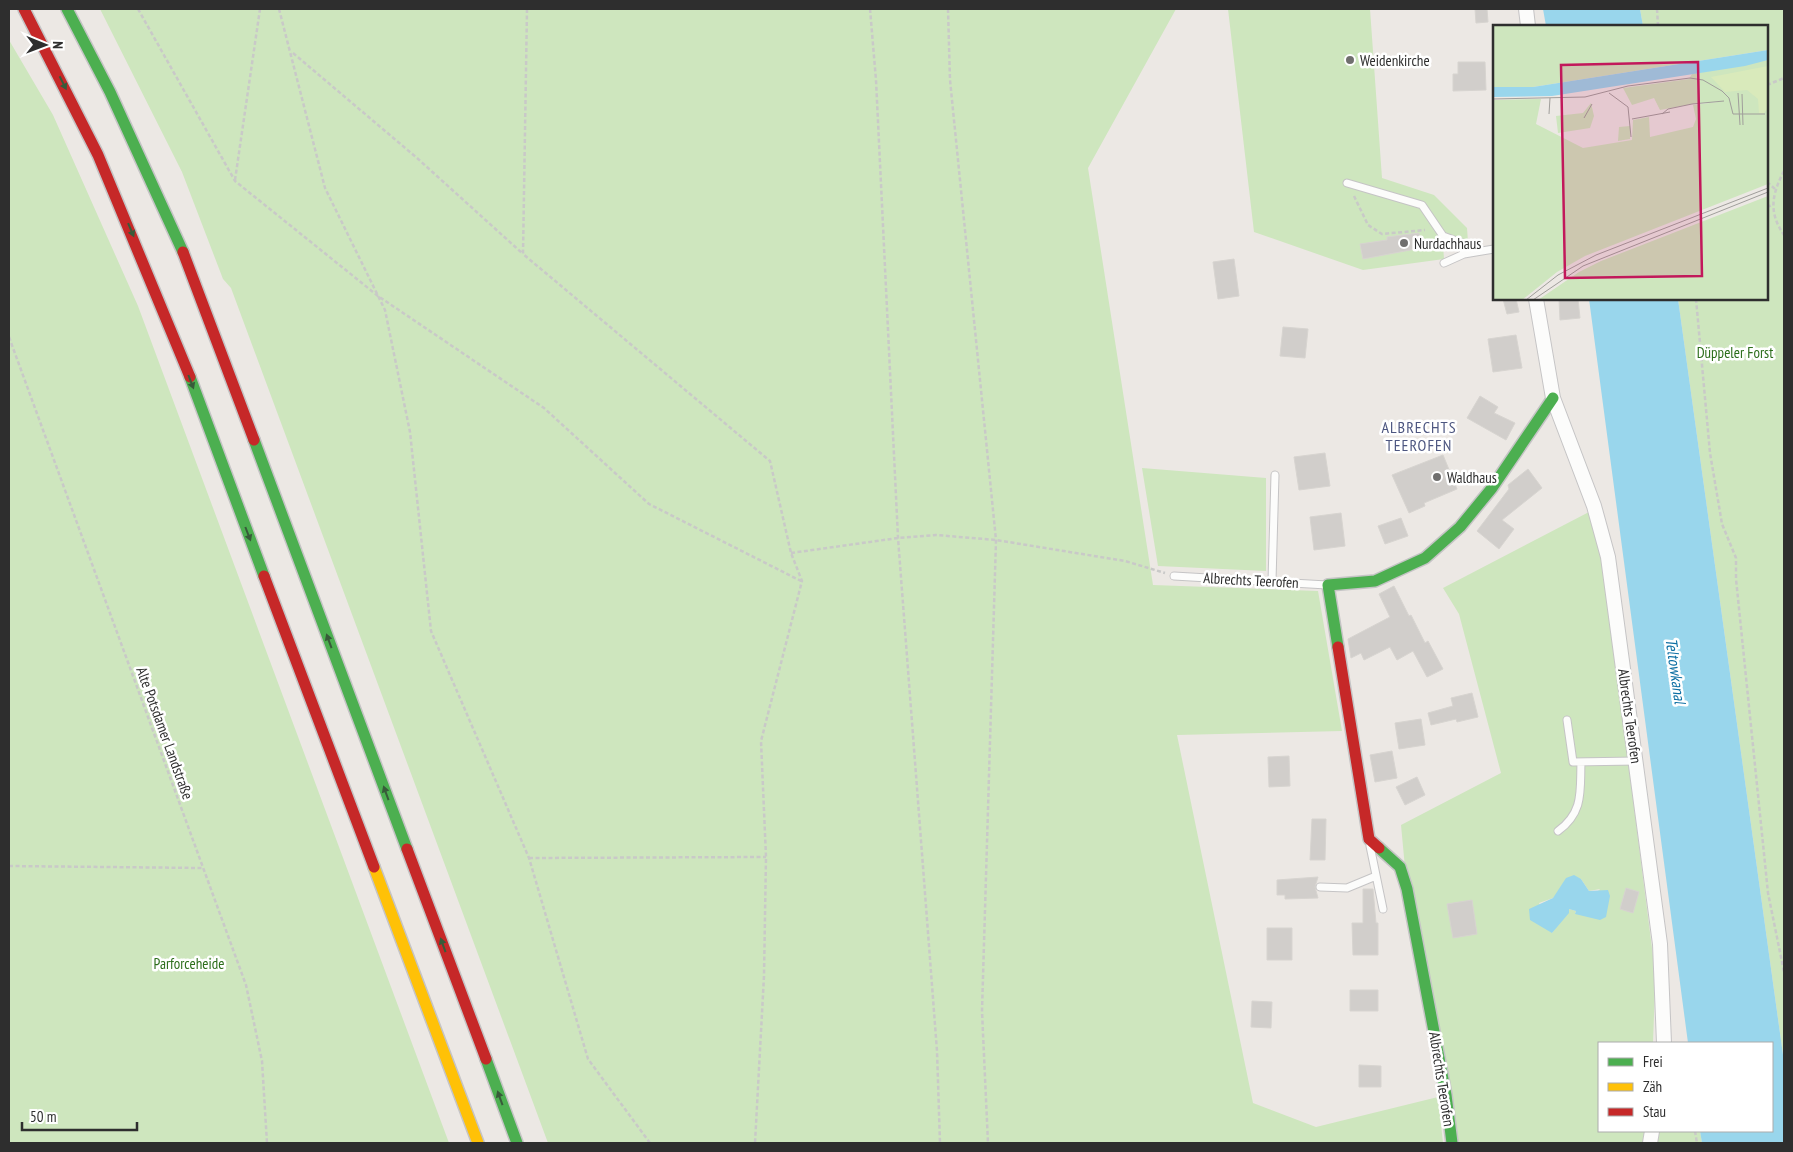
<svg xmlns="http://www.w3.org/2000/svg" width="1793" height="1152" font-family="'PT Sans Narrow',sans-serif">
	<rect width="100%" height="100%" fill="#ece8e4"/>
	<path fill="#cee6be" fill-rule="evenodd" d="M 100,9 L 1176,9 L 1088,168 L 1153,585 L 1318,591 L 1342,731 L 1177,735 L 1253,1103 L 1316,1127 L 1438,1097 L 1443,1143 L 548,1143 L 231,288 L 223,279 L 182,172 Z
		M 1228,9 L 1370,9 L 1382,178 L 1434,195 L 1467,228 L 1468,242 L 1443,245 L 1444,259 L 1363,270 L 1254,232 Z
		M 1640,9 L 1784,9 L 1784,1062 L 1678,299 L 1767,299 L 1767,26 L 1643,26 Z
		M 9,40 L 53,115 L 138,306 L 449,1143 L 9,1143 Z
		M 1142,468 L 1266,478 L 1266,571 L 1158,566 Z
		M 1589,512 L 1602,557 L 1653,956 L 1655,987 L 1653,1043 L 1599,1043 L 1599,1131 L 1700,1131 L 1702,1143 L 1452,1143 L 1407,889 L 1401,825 L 1501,773 L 1459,614 L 1443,588 ZM 1581,879 L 1589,891 L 1600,889 L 1575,914 L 1576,911 L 1569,909 L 1552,933 L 1539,903 L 1553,898 Z"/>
	<path fill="#99d6ec" d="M 1543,9 L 1640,9 L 1643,26 L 1546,26 Z
		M 1589,299 L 1678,299 L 1784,1062 L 1784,1143 L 1702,1143 L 1700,1131 L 1772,1131 L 1772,1043 L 1688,1043 Z
		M 1574,875 L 1581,879 L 1589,891 L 1608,890 L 1610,896 L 1606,917 L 1600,920 L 1575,914 L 1576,911 L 1569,909 L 1569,913 L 1552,933 L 1530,920 L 1529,909 L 1553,898 L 1566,878 Z"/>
	<path fill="#d1cecb" stroke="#d7d4d0" d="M 1475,9 L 1487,9 L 1488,22 L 1476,23 Z
		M 1458,62 L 1485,62 L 1486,90 L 1453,91 L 1453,74 L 1458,74 Z
		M 1419,233 L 1421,248 L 1363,259 L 1360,244 L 1387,240 L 1387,237 Z
		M 1234,259 L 1239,296 L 1218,299 L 1213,262 Z
		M 1503,299 L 1516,299 L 1519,312 L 1507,314 Z
		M 1559,299 L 1578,299 L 1580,318 L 1560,320 Z
		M 1283,327 L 1308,329 L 1305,358 L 1280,356 Z
		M 1516,335 L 1522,368 L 1493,372 L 1488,339 Z
		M 1480,396 L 1498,407 L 1494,413 L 1515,423 L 1506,440 L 1467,418 Z
		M 1325,453 L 1330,486 L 1299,490 L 1294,457 Z
		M 1443,455 L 1457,489 L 1424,503 L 1425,506 L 1409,513 L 1392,475 Z
		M 1528,469 L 1542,488 L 1502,520 L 1514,529 L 1499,549 L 1477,531 L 1509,489 L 1508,485 Z
		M 1341,513 L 1345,546 L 1314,550 L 1310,517 Z
		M 1401,518 L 1408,536 L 1385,544 L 1378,526 Z
		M 1394,586 L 1409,616 L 1411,615 L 1425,643 L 1428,641 L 1443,669 L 1427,677 L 1413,651 L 1397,660 L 1390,647 L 1364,660 L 1361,653 L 1351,658 L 1348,639 L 1390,617 L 1379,594 Z
		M 1472,693 L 1478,717 L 1457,722 L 1456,719 L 1431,725 L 1428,713 L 1453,706 L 1451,698 Z
		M 1421,719 L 1425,745 L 1399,749 L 1395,723 Z
		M 1392,751 L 1397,778 L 1375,782 L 1370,755 Z
		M 1289,756 L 1290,786 L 1269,787 L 1268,757 Z
		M 1417,777 L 1425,795 L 1405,805 L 1396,787 Z
		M 1312,819 L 1326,819 L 1325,860 L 1310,860 Z
		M 1318,877 L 1315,887 L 1318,898 L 1285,899 L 1285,895 L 1277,895 L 1277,880 Z
		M 1626,888 L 1639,892 L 1633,913 L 1620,909 Z
		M 1363,889 L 1373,889 L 1376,923 L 1378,923 L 1378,955 L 1353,955 L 1352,923 L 1363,923 Z
		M 1472,900 L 1477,934 L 1453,938 L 1447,904 Z
		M 1267,928 L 1292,928 L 1292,960 L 1267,960 Z
		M 1350,990 L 1378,990 L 1378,1011 L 1350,1011 Z
		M 1252,1001 L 1272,1002 L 1271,1028 L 1251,1027 Z
		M 1359,1065 L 1381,1066 L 1381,1087 L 1359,1087 Z"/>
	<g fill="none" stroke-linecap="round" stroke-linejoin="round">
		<defs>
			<path id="lane" d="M 1347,183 L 1422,205 L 1443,236 L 1462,243 L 1464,254
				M 1444,263 L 1464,254 L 1494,249
				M 1174,576 L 1327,585
				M 1272,581 L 1275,475
				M 1567,720 L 1573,762 L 1636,761
				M 1558,831 C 1584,812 1580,791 1581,762
				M 1370,846 L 1383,909
				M 1320,887 L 1347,888 L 1376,876"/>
			<path id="street" d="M 1526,9 L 1528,26
				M 1536,299 L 1553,398 L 1594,506 L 1608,557 L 1660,944 L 1664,1043
				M 1650,1143 L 1652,1131"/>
			<path id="fast" d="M 67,9 L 110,92 L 183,252
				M 190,377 L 264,576
				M 254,440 L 407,849
				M 1338,647 L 1328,585 L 1375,581 L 1425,558 L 1460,527 L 1492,488 L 1553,398
				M 1379,848 L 1400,867 L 1407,889 L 1446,1095 L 1452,1143
				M 486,1059 L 517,1143"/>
			<path id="slow" d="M 374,867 L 478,1143"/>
			<path id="jam" d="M 24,9 L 98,155 L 190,377
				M 183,252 L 254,440
				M 264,576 L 374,867
				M 1338,647 L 1369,839 L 1379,848
				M 407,849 L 486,1059"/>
		</defs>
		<use href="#lane" stroke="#c5c4c5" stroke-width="9"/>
		<use href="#street" stroke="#c5c4c5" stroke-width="16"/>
		<use href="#fast" stroke="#c5c4c5" stroke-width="14"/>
		<use href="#slow" stroke="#c5c4c5" stroke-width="14"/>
		<use href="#jam" stroke="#c5c4c5" stroke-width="14"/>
		<path stroke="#c9c9c8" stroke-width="2.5" stroke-dasharray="4 2.5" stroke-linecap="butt" d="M 138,9 L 235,181 L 378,296 L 544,408 L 649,504 L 801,581
			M 279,9 L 325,188 L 385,310 L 410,432 L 431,631 L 529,858 L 588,1059 L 650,1143
			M 527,9 L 523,254 L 770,461 L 791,553 L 802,581 L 761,741 L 766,857 L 764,976 L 755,1143
			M 870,9 L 876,80 L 898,538 L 937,1051 L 940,1143
			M 948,9 L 950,80 L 996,540 L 982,1011 L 988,1143
			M 1657,9 L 1658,26
			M 293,53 L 417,158 L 522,253
			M 1767,85 L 1784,78
			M 1784,171 C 1772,194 1768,212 1784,235
			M 235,180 L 260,9
			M 1767,182 L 1775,189
			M 1354,196 L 1368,225 L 1382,234 L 1425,230
			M 1767,207 L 1772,205
			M 1696,299 L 1710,453 L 1722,524 L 1736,558 L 1736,579 L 1768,893 L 1784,972
			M 9,337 L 246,985 L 262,1061 L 267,1143
			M 791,553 L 898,538 L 936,535 L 996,540 L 1125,561 L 1165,573
			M 529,858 L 766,857
			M 9,866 L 203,868
			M 1695,1131 L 1697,1143"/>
		<use href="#lane" stroke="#fcfcfb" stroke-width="7"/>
		<use href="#street" stroke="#fcfcfb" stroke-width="14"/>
		<use href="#fast" stroke="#4caf50" stroke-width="11"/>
		<use href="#slow" stroke="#ffc107" stroke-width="11"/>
		<use href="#jam" stroke="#c62828" stroke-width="11"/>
	</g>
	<defs><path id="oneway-solid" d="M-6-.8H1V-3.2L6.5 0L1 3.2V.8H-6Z" transform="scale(1.25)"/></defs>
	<g fill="#385b3a">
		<use href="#oneway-solid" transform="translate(63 83) rotate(63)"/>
		<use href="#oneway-solid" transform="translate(131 230) rotate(67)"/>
		<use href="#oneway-solid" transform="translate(191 382) rotate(69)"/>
		<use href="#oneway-solid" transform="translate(248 534) rotate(69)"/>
		<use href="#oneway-solid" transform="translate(329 641) rotate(-110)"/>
		<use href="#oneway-solid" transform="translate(386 793) rotate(-110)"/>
		<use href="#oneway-solid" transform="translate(443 945) rotate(-110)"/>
		<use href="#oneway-solid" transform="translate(500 1098) rotate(-110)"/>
	</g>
	<g fill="#706f6e" stroke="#fff" stroke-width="2">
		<circle cx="1350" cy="60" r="5"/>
		<circle cx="1404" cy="243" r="5"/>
		<circle cx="1437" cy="477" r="5"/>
	</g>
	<g text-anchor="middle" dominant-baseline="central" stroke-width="5" stroke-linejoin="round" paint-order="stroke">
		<g font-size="15" fill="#2e2e2e" stroke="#fff" text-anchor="start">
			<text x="1360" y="60">Weidenkirche</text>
			<text x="1414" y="243">Nurdachhaus</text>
			<text x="1447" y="477">Waldhaus</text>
		</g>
		<g font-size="15" fill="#2c6e1b" stroke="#fff">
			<text x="1735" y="352">Düppeler Forst</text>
			<text x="189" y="963">Parforceheide</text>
		</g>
		<g font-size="15" fill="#2e2e2e" stroke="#fff">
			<text transform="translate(1251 580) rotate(3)">Albrechts Teerofen</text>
			<text transform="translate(1630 716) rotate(82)">Albrechts Teerofen</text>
			<text transform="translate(165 733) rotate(70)">Alte Potsdamer Landstraße</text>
			<text transform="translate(1442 1079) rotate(81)">Albrechts Teerofen</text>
		</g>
		<g font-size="16" letter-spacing="1" fill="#4d5680" stroke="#fff">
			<text x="1419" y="427">ALBRECHTS<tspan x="1419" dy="18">TEEROFEN</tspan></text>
		</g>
		<g font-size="16" font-style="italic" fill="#0d6fa3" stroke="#fff">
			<text transform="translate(1676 671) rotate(82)">Teltowkanal</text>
		</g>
	</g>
	<g transform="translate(1493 25)">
		<rect width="275" height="275" fill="#ece8e4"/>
		<path d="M 0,0 L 275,0 L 275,25 L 40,62 L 0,62 ZM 275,35 L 275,54 L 272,56 L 275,64 L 275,159 L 92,231 L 64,247 L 29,275 L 0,275 L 0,75 L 48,74 L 43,99 L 90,123 L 139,115 L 140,95 L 156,92 L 157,112 L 200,102 L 203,94 L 200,80 L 225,77 L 199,79 L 167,85 L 161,73 L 139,80 L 130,63 L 196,54 L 199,49 ZM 98,78 L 101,91 L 97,103 L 65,108 L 63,91 L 90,88 ZM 137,101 L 137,114 L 125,116 L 126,102 ZM 275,171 L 275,275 L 45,275 L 86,247 L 108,236 Z" fill="#cee6be"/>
		<path d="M 275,41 L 275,83 L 271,88 L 266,88 L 265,74 L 254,65 L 232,67 L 218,52 Z" fill="#d9eabb"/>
		<path d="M 275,25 L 275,35 L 252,41 L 59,71 L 0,72 L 0,62 L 40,62 Z" fill="#99d6ec"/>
		<path fill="none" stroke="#a09e9b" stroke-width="1" d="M 116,68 L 135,82 L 138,112M 245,68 L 247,100M 249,69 L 250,100M 0,74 L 92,72 L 135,61 L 197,53 L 210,55 L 229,66 L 236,73 L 240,89 L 272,89M 56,89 L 57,73M 169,89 L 175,84 L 199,79 L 231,76M 91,93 L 99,79M 139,94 L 177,87M 33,275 L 65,250 L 103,230 L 275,163M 40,275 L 90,241 L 275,167"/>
		<path fill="#c2185b" fill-opacity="0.15" stroke="#c2185b" stroke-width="2.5" d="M 205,37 L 209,251 L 72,253 L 68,40 Z"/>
		<rect width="275" height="275" fill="none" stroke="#2e2e2e" stroke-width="2.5"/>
	</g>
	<rect width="1793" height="1152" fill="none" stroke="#2e2e2e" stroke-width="20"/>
	<rect x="1598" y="1042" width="175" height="90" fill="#ffffff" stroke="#ababab"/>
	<rect x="1608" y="1058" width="25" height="8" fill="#4caf50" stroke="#ababab"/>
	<text x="1643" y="1067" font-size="15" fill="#2e2e2e">Frei</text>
	<rect x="1608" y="1083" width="25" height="8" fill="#ffc107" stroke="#ababab"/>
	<text x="1643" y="1092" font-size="15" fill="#2e2e2e">Zäh</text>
	<rect x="1608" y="1108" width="25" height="8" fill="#c62828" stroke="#ababab"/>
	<text x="1643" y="1117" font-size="15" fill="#2e2e2e">Stau</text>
	<g transform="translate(45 45) rotate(91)" stroke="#ffffff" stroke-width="4" paint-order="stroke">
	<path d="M0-4L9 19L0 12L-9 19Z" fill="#2e2e2e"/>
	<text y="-8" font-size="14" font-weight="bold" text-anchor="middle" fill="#2e2e2e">N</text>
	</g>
	<path d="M22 1122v8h115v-8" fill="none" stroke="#2e2e2e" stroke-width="2.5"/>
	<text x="30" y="1122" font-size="15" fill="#2e2e2e" stroke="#ffffff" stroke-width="4" paint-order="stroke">50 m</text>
</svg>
